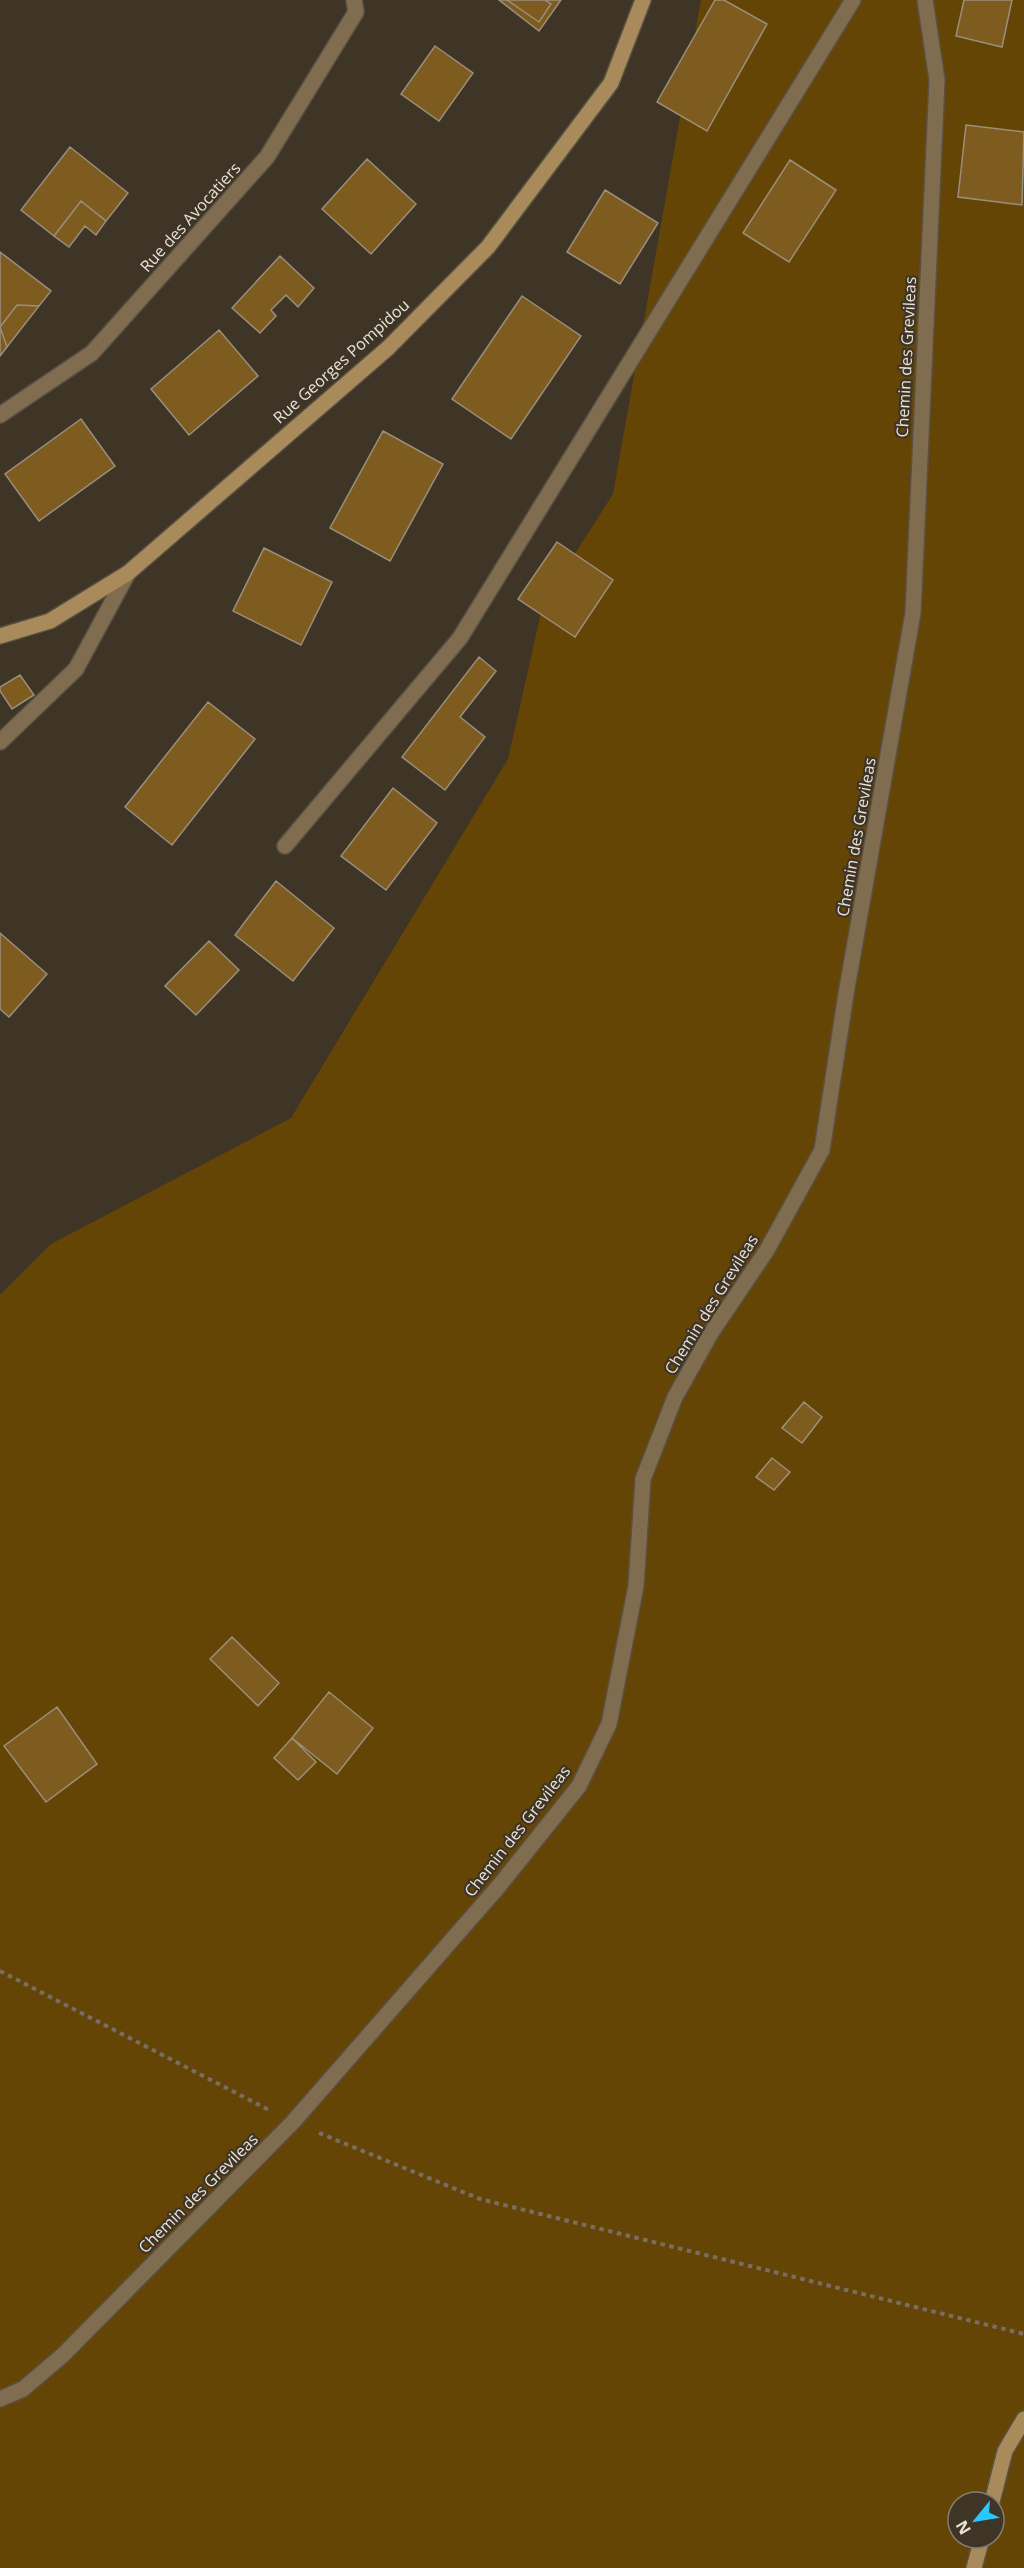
<svg xmlns="http://www.w3.org/2000/svg" width="1024" height="2568" font-family="'Open Sans',sans-serif">
	<rect width="100%" height="100%" fill="#3f3526"/>
	<path fill="#654505" fill-rule="evenodd" d="M 701,0 L 1024,0 L 1024,2568 L 0,2568 L 0,1295 L 51,1244 L 291,1118 L 508,759 L 543,604 L 613,494 ZM 958,2502 L 994,2502 L 994,2538 L 958,2538 Z"/>
	<path fill="#7e5b1f" stroke="#9a8f7d" stroke-width="1.5" d="M 499,0 L 507,0 L 539,22 L 551,4 L 545,0 L 561,0 L 539,31 Z
		M 507,0 L 545,0 L 551,4 L 539,22 Z
		M 715,0 L 724,0 L 767,24 L 707,131 L 657,102 Z
		M 964,0 L 1012,0 L 1002,47 L 956,36 Z
		M 435,46 L 473,73 L 439,121 L 401,94 Z
		M 966,125 L 1024,132 L 1022,205 L 958,197 Z
		M 70,147 L 128,193 L 106,221 L 81,201 L 54,236 L 21,210 Z
		M 367,159 L 416,204 L 371,254 L 322,209 Z
		M 790,160 L 836,190 L 789,262 L 743,233 Z
		M 605,190 L 658,223 L 620,284 L 567,252 Z
		M 81,201 L 106,221 L 96,235 L 85,226 L 69,247 L 54,236 Z
		M 0,252 L 51,291 L 39,306 L 17,305 L 0,327 L 7,347 L 0,356 Z
		M 280,256 L 314,288 L 298,307 L 286,295 L 271,310 L 276,316 L 260,333 L 232,308 Z
		M 522,296 L 581,336 L 511,439 L 452,399 Z
		M 17,305 L 39,306 L 7,347 L 0,327 Z
		M 219,330 L 258,376 L 189,435 L 151,389 Z
		M 81,419 L 115,466 L 39,521 L 5,474 Z
		M 383,431 L 443,464 L 390,561 L 330,528 Z
		M 557,542 L 613,580 L 575,637 L 518,599 Z
		M 264,548 L 332,582 L 301,645 L 233,611 Z
		M 479,657 L 496,671 L 460,717 L 485,737 L 445,790 L 402,757 Z
		M 20,675 L 34,695 L 12,709 L 0,691 L 0,687 Z
		M 208,702 L 255,739 L 172,845 L 125,807 Z
		M 393,788 L 437,823 L 386,890 L 341,856 Z
		M 276,881 L 334,928 L 293,981 L 235,935 Z
		M 0,933 L 47,974 L 9,1017 L 0,1009 Z
		M 209,941 L 239,970 L 196,1015 L 165,986 Z
		M 804,1402 L 822,1417 L 802,1443 L 782,1428 Z
		M 772,1458 L 790,1472 L 774,1490 L 756,1477 Z
		M 232,1637 L 279,1683 L 258,1706 L 210,1659 Z
		M 329,1692 L 373,1728 L 337,1774 L 292,1738 Z
		M 57,1707 L 97,1764 L 46,1802 L 4,1746 Z
		M 292,1738 L 316,1762 L 298,1780 L 274,1758 Z"/>
	<g fill="none" stroke-linecap="round" stroke-linejoin="round">
		<defs>
			<path id="service" d="M 285,846 L 460,638 L 853,0"/>
			<path id="minor" d="M 0,415 L 92,353 L 267,157 L 356,12 L 354,0
				M 0,742 L 76,669 L 128,573
				M 0,2399 L 23,2389 L 63,2355 L 293,2122 L 499,1886 L 579,1786 L 609,1724 L 636,1586 L 643,1479 L 675,1397 L 711,1333 L 767,1250 L 822,1150 L 846,994 L 913,613 L 937,80 L 925,0"/>
			<path id="secondary" d="M 0,636 L 50,621 L 128,573 L 388,348 L 488,247 L 611,83 L 643,0
				M 992,2502 L 1005,2451 L 1024,2419
				M 974,2568 L 982,2538"/>
		</defs>
		<use href="#service" stroke="#5a5143" stroke-width="18"/>
		<use href="#minor" stroke="#5a5143" stroke-width="18"/>
		<use href="#secondary" stroke="#5a5143" stroke-width="18"/>
		<path stroke="#786f62" stroke-width="4" stroke-dasharray="4.5 4.5" stroke-linecap="butt" d="M 0,1971 L 269,2110
			M 319,2133 L 480,2199 L 1024,2334"/>
		<use href="#service" stroke="#806d4f" stroke-width="15"/>
		<use href="#minor" stroke="#806d4f" stroke-width="15"/>
		<use href="#secondary" stroke="#a98a5a" stroke-width="15"/>
	</g>
	<g text-anchor="middle" dominant-baseline="central" stroke-width="4.5" stroke-linejoin="round" paint-order="stroke">
		<g font-size="16" fill="#e9e3d9" stroke="#3f3526">
			<text transform="translate(190 217) rotate(-48)">Rue des Avocatiers</text>
			<text transform="translate(906 357) rotate(-87)">Chemin des Grevileas</text>
			<text transform="translate(341 361) rotate(-42)">Rue Georges Pompidou</text>
			<text transform="translate(856 837) rotate(-80)">Chemin des Grevileas</text>
			<text transform="translate(711 1304) rotate(-58)">Chemin des Grevileas</text>
			<text transform="translate(517 1831) rotate(-52)">Chemin des Grevileas</text>
			<text transform="translate(198 2193) rotate(-45)">Chemin des Grevileas</text>
		</g>
	</g>
	<g transform="translate(976 2520) rotate(240)"><circle r="28" fill="#3f3526" stroke="#837b6e" stroke-width="1.5"/>
	<path d="M0-4.5L10 22L0 15L-10 22Z" fill="#29c8ff"/>
	<text y="-9" font-size="16" font-weight="bold" text-anchor="middle" fill="#e9e3d9">N</text>
	</g>
</svg>
